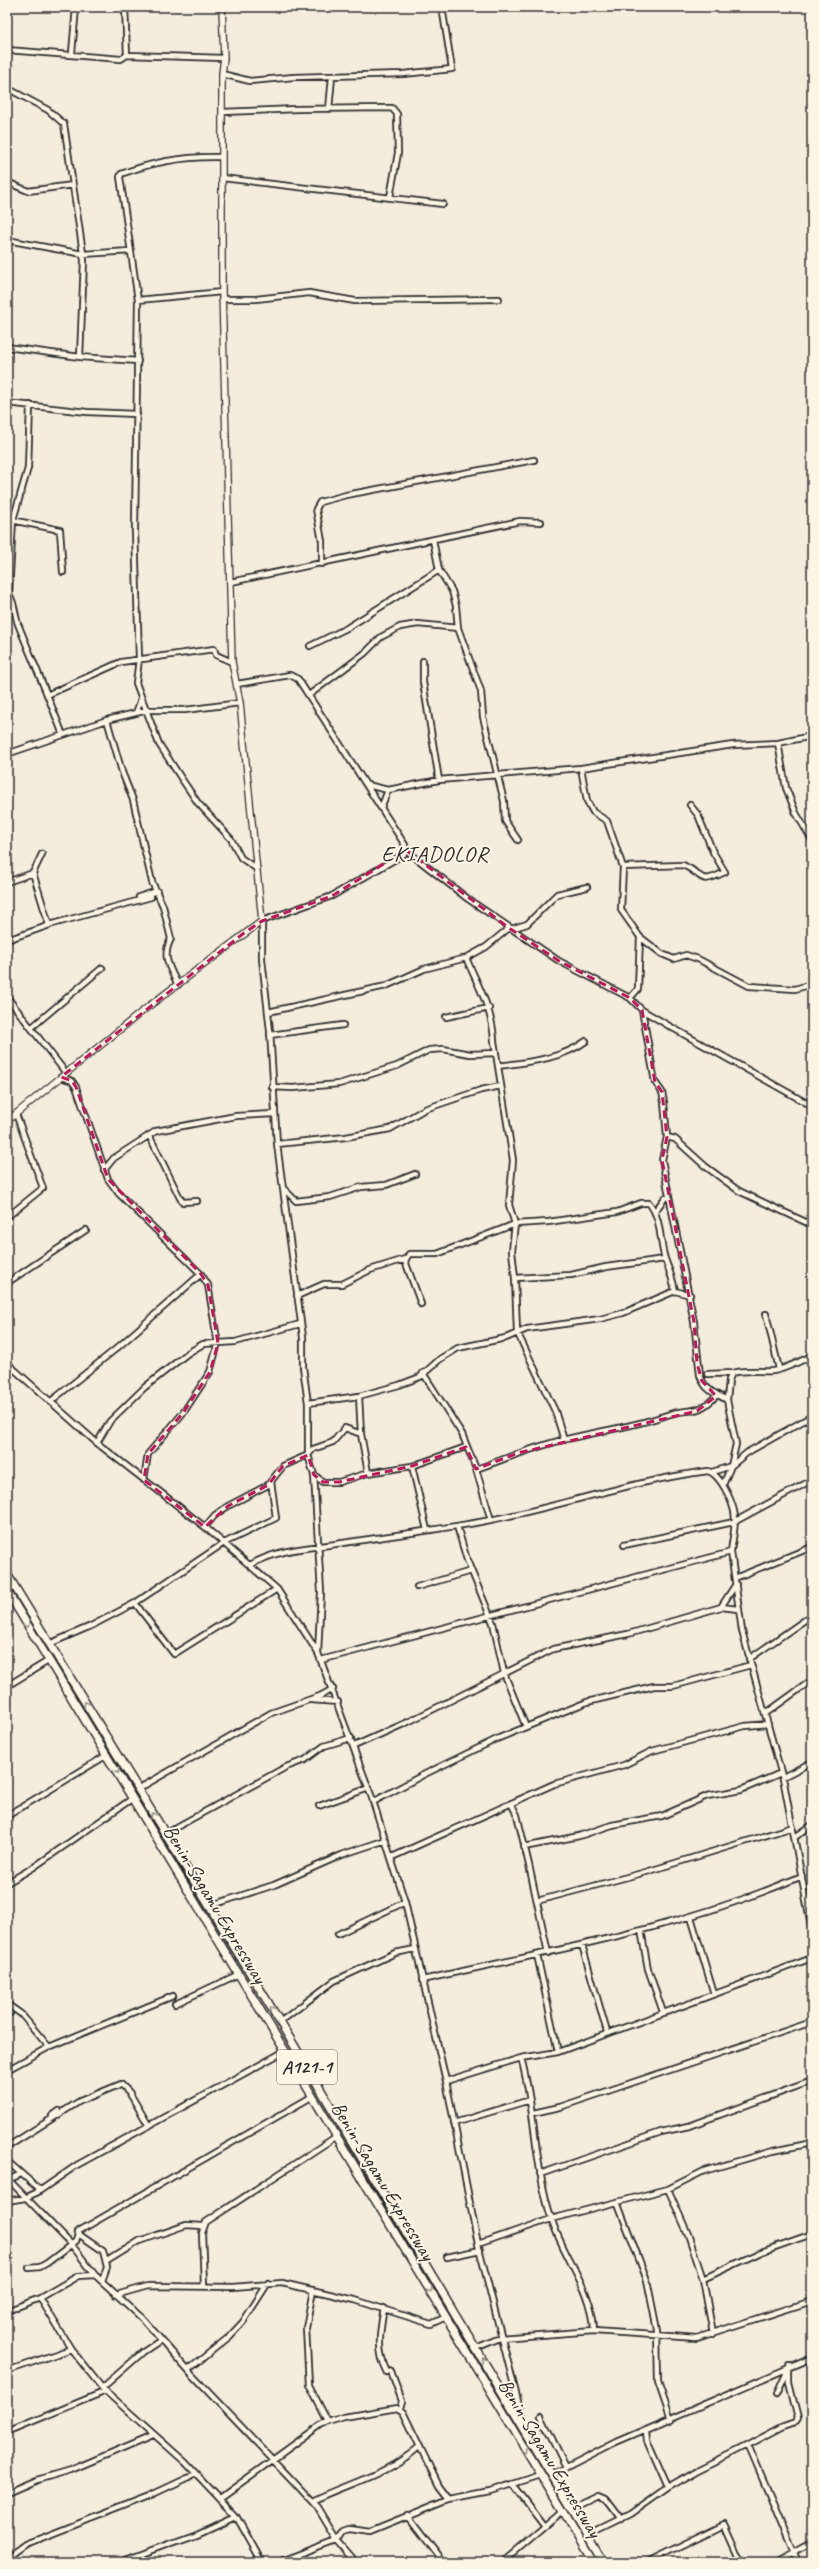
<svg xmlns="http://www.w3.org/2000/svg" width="819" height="2569" font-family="Caveat,sans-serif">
	<rect width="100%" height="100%" fill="#f4edde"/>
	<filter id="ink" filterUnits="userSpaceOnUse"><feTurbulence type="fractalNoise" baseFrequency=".025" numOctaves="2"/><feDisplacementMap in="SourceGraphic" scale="8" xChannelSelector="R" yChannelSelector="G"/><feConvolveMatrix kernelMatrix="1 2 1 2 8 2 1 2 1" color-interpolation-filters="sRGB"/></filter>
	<g filter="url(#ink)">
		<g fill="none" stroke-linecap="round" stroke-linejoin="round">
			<defs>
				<path id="minor" d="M 125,7 L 127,55
					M 7,50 L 121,59 L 127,55 L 224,58
					M 72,53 L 76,7
					M 222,74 L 250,81 L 294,77 L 403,74 L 452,69 L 442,7
					M 7,88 L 48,110 L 64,124 L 84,260 L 80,357
					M 329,109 L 332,77
					M 222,112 L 297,109 L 392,108 L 397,114 L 398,153 L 390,197
					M 222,157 C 188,156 154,161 121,174 L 120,177 L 138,300 L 135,530 L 139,659 L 136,683 L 159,744 L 181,778 L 198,803 L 231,839 L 241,858 L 257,869
					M 222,178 L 443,204
					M 7,182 L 28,191 L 73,185
					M 7,240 L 83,254 L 131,251
					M 222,299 L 256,299 L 309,293 L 355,301 L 499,299
					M 138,300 L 222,292
					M 7,347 L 80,357 L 138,361
					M 7,403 L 87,412 L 137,414
					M 7,519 L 60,530 L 63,572
					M 433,540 L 439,570 L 452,591 L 456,606 L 458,628 L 481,691 L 483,717 L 504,801 L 505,821 L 518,840
					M 322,564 L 322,541 L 316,509 L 320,502 L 346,495 L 534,460
					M 231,582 L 520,521 L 541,522
					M 7,593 C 14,597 15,616 18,624 C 33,661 49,698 63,735
					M 9,593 L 13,520 L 28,468 L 30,405
					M 310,646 L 347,628 L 439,570
					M 423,661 L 423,682 L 439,780
					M 237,684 L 290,675 L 298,679 L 381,808
					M 47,695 L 121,662 L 214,649 L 216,655 L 232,662
					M 309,695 L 365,653 L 381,637 L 400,627 L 418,624 L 458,628
					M 136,713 L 141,699
					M 107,720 L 122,772 L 133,800 L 152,882 L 163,906 L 171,939 C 161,957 170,968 178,985
					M 778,743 L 786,788 L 796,813 L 812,840
					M 7,754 L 107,720 L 148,710 L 185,710 L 240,703
					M 581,768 L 587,801 L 593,812 L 607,821 L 623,867 L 621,910 L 640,937 L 662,954 L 674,959 L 686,955 L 698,959 L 749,986 L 795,989 L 812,984
					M 367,785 L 388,790
					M 406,850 L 468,899 L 559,961 L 630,998 L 642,1010 L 671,1027 L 812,1106
					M 42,854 L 33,873 L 49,925 L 151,897
					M 623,867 L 683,865 C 706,875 696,886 725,872 L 713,852 L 698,815 L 690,805
					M 7,882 L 33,873
					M 139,897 L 157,891
					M 511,929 L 527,924 L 557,894 L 587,887
					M 7,940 L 50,925
					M 466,958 C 478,985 493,1011 494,1041 L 513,1160 L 509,1205 L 515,1224 L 512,1251 L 515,1278 L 517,1332 L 555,1411 L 564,1440
					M 7,997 L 66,1073
					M 630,998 L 638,989 L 640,937
					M 642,1010 L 655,1082 L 662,1092 L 664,1102 L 667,1137
					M 268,1012 L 386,986 L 424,969 L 466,958 L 486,947 L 509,928
					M 446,1017 L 489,1008
					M 31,1028 L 102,968
					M 270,1035 L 343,1025
					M 498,1066 C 528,1062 562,1059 586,1041
					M 61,1077 L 72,1081 L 76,1087 L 108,1179 L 119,1194 L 201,1274 L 208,1285 L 216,1333 L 218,1343 L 213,1361 L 210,1372 L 183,1413 L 148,1454 L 144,1480
					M 272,1087 L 293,1088 L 339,1084 L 397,1066 L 429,1050 L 443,1049 L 470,1054 L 496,1053
					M 149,1135 L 180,1198 L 183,1202 L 197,1201
					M 277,1144 L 346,1137 L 390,1129 L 425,1109 L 481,1090 L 501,1086
					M 104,1170 L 114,1158 L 156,1131 L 236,1116 L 274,1114
					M 284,1189 L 296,1201 L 330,1197 L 361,1187 L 386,1185 L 415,1174
					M 655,1211 L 665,1198
					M 7,1217 L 43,1188 L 16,1114
					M 515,1278 L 571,1275 L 606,1267 L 665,1259
					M 7,1283 L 86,1230
					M 297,1296 L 324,1284 L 342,1284 L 370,1270 L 405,1259
					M 421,1304 L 405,1261 L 409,1254 L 437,1254 L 515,1224 L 548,1222 L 617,1212 L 641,1203 L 649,1203 C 662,1219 659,1240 665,1259 C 669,1270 673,1279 675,1291
					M 766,1314 L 779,1369
					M 7,1363 L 97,1443 L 205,1527 L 277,1589 L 318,1653 L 371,1795 L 405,1902 L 446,2081 L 478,2244 L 524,2425
					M 423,1373 L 462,1434 L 476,1469 L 491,1520
					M 707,1374 L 733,1373
					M 359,1396 L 361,1434
					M 727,1400 L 729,1380 L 732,1373 C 745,1369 759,1372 773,1371 C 787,1369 799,1361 812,1356
					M 50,1402 L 117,1348 L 201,1274
					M 308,1403 L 359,1396 L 399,1385 L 420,1377 L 440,1359 L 458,1348 L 506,1338 L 527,1329 L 600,1319 L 623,1313 L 675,1291 L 690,1295
					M 97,1443 L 110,1421 L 145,1387 L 188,1353 L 203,1344 L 235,1342 L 300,1324
					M 412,1466 L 466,1447
					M 476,1469 C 505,1459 533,1447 563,1440 C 598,1431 633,1427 667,1415 C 690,1407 696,1417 716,1396
					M 712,1472 L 731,1466 L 736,1444 L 727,1400 C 715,1393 705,1391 700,1375 L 694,1322 L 662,1160 L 667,1137 L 675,1139 L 705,1166 L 739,1191 L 812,1225
					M 314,1475 L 323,1482 L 339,1482 L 368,1473 L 412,1466 L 427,1530
					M 723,1485 L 731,1466 L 748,1452 L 812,1416
					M 457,1526 L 467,1560 L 493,1623 L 504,1673 L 526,1727
					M 205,1527 L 215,1515 L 228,1506 L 268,1485 L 283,1466 L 308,1455 L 313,1449 L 333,1442 L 345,1428 L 361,1434 L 368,1473
					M 624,1545 L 734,1522 L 812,1480
					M 250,1565 C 280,1548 310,1548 343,1543 C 389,1536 435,1530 480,1522 C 557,1508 630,1481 708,1471 C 720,1474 731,1499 734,1511 C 737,1524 732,1540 731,1552
					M 735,1578 L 812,1547
					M 417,1587 L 471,1571
					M 135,1603 L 174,1654 L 277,1589
					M 721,1607 L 738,1609
					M 49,1644 L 91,1626 L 135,1603 L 224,1543 L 276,1518 L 271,1481
					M 318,1653 L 321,1592 L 314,1475 L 308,1455 L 308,1403 L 303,1367 L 303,1337 L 277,1144 L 270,1031 L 262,959 L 262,921 L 332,896 L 404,854 L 405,845 L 381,808 L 388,790 L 439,780 L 581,768 L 733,745 L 778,743 L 812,736
					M 749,1659 L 812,1615
					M 321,1660 L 731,1552 L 742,1631 L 784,1783 L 812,1932
					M 7,1686 L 48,1661
					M 311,1700 L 338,1702
					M 765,1714 L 812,1680
					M 354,1746 L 408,1722 L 553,1649 L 628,1634 L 721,1607 L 736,1584
					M 783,1777 L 812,1762
					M 138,1789 L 271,1713 L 320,1696 L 333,1689
					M 373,1802 L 423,1775 L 499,1738 L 587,1702 L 654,1686 L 673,1686 L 751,1665
					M 511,1803 L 517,1815 L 529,1865 L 548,1953
					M 319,1806 L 369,1788
					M 7,1816 L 107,1755
					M 164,1834 L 286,1767 L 305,1760 L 324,1746 L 351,1738
					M 795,1837 L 812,1825
					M 524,1847 L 579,1836 L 612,1825 L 662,1816 L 707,1796 L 741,1790 L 781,1773
					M 392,1857 L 554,1784 L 624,1765 L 652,1751 L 745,1726 L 768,1724
					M 7,1883 L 34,1867 L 133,1798
					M 537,1901 L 646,1872 L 793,1827
					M 807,1902 L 812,1898
					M 209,1906 L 274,1885 L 344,1854 L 386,1840
					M 691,1917 L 714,1994
					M 641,1930 L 648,1969 L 663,2012
					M 338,1934 L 405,1902
					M 7,1935 L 7,1946
					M 582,1945 L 607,2032
					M 537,1955 L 558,2052
					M 422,1980 C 550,1951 680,1929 802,1876
					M 7,2004 L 21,2014 L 49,2047 L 7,2070
					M 175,2004 L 239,1974
					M 7,2014 L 10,2013
					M 280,2022 L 334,1981 L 395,1953 L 415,1949
					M 49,2047 L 173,1996
					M 521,2058 C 536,2111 534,2165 551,2217 C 562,2256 593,2289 594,2331
					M 446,2081 L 521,2058 L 558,2052 L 812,1958
					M 533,2113 L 560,2107 L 812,2022
					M 52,2116 L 59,2111
					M 454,2123 L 530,2100
					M 7,2147 L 80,2101 L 121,2084 L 129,2092 L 149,2126
					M 7,2161 L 40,2190
					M 540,2174 L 661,2132 L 689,2126 L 812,2081
					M 7,2178 L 71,2244 L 95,2275 L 143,2319 L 191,2374 L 295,2483 L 317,2507 L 337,2540 L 356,2562
					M 8,2180 L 21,2174
					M 668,2189 L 688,2234 L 703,2279 L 713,2334
					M 7,2201 L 25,2198 L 38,2192 L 77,2165 L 285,2051
					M 617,2202 L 647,2280 L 657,2330 L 658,2382 L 671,2420
					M 77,2233 L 103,2251 L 107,2267 L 102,2281
					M 140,2241 L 186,2225 L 203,2226
					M 478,2244 L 551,2219 L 668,2189 L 704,2171 L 773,2151 L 812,2143
					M 447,2257 L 480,2250
					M 107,2261 L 141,2240
					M 29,2268 L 40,2267 L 47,2263 L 76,2241 L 79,2231 L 313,2096
					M 703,2279 L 761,2252 L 812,2234
					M 204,2285 L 202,2233 L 206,2222 L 337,2136
					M 313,2290 L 306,2328 L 309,2385 L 328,2422
					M 116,2295 L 148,2286 L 233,2287 L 282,2283 L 355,2300 L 431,2324 L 446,2317
					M 40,2298 L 71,2349 L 102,2388 L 185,2462 L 236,2516
					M 384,2308 C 380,2331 376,2351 387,2372
					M 7,2311 L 40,2298 L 78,2276 L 95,2275
					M 476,2348 L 500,2338 L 594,2331 L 697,2338 L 812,2301
					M 188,2370 L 229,2337 L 243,2322 L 268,2283
					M 7,2371 L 71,2349
					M 391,2371 L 402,2401 L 400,2408
					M 102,2388 L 143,2352 L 161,2340
					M 777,2394 L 788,2370
					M 541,2416 L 566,2467
					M 646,2430 L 647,2440 L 668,2487
					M 7,2432 L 106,2391
					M 748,2445 L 782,2427 L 796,2422 L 798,2419 L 789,2383 L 789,2366
					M 553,2474 L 616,2442 L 812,2358
					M 513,2484 L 545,2526
					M 7,2493 L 37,2480 L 71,2470 L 153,2435
					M 220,2498 L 322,2424 L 344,2417 L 397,2408 L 403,2412 L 439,2486 L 449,2499
					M 312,2501 C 349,2483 387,2475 419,2447
					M 573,2507 L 598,2495 L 605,2498 L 621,2519
					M 407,2515 L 443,2562
					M 589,2534 L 630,2514 L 668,2487 L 696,2471 L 748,2445 L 798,2562
					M 7,2558 L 26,2544 L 149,2496 L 196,2474
					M 120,2562 L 197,2534 L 236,2516 L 262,2562
					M 278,2562 L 337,2540 L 344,2530 L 350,2528 L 370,2531 L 449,2499 L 491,2491 L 541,2475
					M 503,2562 L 564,2510
					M 646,2562 L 724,2524 L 741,2562
					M 775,2562 L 812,2542"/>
				<path id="tertiary" d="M 7,1121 L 149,1006 L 262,921 L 240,703 L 232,662 L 222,292 L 222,74 L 224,58 L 222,7"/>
				<path id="trunk" d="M 7,1574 L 280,2022 L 604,2562
					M 7,1591 L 594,2562"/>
			</defs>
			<use href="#minor" stroke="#2b2b2b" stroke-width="8"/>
			<use href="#tertiary" stroke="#2b2b2b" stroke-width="8"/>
			<use href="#trunk" stroke="#2b2b2b" stroke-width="10"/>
			<use href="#minor" stroke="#fcf5e5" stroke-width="4.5"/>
			<use href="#tertiary" stroke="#fcf5e5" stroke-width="5.5"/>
			<use href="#trunk" stroke="#fcf5e5" stroke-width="7"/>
		</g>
		<defs><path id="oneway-chevron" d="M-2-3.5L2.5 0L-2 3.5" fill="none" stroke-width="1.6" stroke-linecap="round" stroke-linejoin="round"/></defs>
		<g stroke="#949088">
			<use href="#oneway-chevron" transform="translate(27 1625) rotate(60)"/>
			<use href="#oneway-chevron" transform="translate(86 1704) rotate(-121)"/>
			<use href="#oneway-chevron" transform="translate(117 1771) rotate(59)"/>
			<use href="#oneway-chevron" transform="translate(153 1815) rotate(-121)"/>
			<use href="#oneway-chevron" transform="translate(272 2009) rotate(-122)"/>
			<use href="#oneway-chevron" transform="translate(430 2290) rotate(59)"/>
			<use href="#oneway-chevron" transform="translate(484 2360) rotate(-121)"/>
			<use href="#oneway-chevron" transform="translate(525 2450) rotate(59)"/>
		</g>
	</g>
	<path fill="none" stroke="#c2185b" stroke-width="3" stroke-dasharray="8 5" stroke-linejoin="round" d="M 406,850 L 509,928 L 559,961 L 630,998 L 642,1010 L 655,1082 L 662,1092 L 667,1137 L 662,1160 L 694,1322 L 697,1363 L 702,1381 L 716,1396 L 697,1411 L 518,1453 L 476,1469 L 466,1447 L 412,1466 L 339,1482 L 323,1482 L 314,1475 L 308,1455 L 283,1466 L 268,1485 L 228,1506 L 205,1527 L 144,1480 L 148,1454 L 183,1413 L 210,1372 L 218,1343 L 208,1285 L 201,1274 L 108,1179 L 76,1087 L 72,1081 L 61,1077 L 244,933 L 262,921 L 332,896 Z"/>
	<g text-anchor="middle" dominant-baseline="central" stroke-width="4" stroke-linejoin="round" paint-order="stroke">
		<rect fill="#fcf5e5" stroke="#6a6863" stroke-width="1" x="277" y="2050" width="60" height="34" rx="3"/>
		<g font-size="19" font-weight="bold" fill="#2b2b2b">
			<text x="307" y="2067">A121-1</text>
		</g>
		<g font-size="20" fill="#2b2b2b" stroke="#fcf5e5">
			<text transform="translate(215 1904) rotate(59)">Benin-Sagamu Expressway</text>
			<text transform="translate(383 2181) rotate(59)">Benin-Sagamu Expressway</text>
			<text transform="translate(550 2458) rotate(59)">Benin-Sagamu Expressway</text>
		</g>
		<g font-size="22" letter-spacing="1" fill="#2b2b2b" stroke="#fcf5e5">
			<text x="435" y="854">EKIADOLOR</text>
		</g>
	</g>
	<rect width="819" height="2569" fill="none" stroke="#fcf5e5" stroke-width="24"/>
	<rect x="12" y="12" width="795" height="2545" fill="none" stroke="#2b2b2b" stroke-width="1.5" filter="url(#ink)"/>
</svg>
